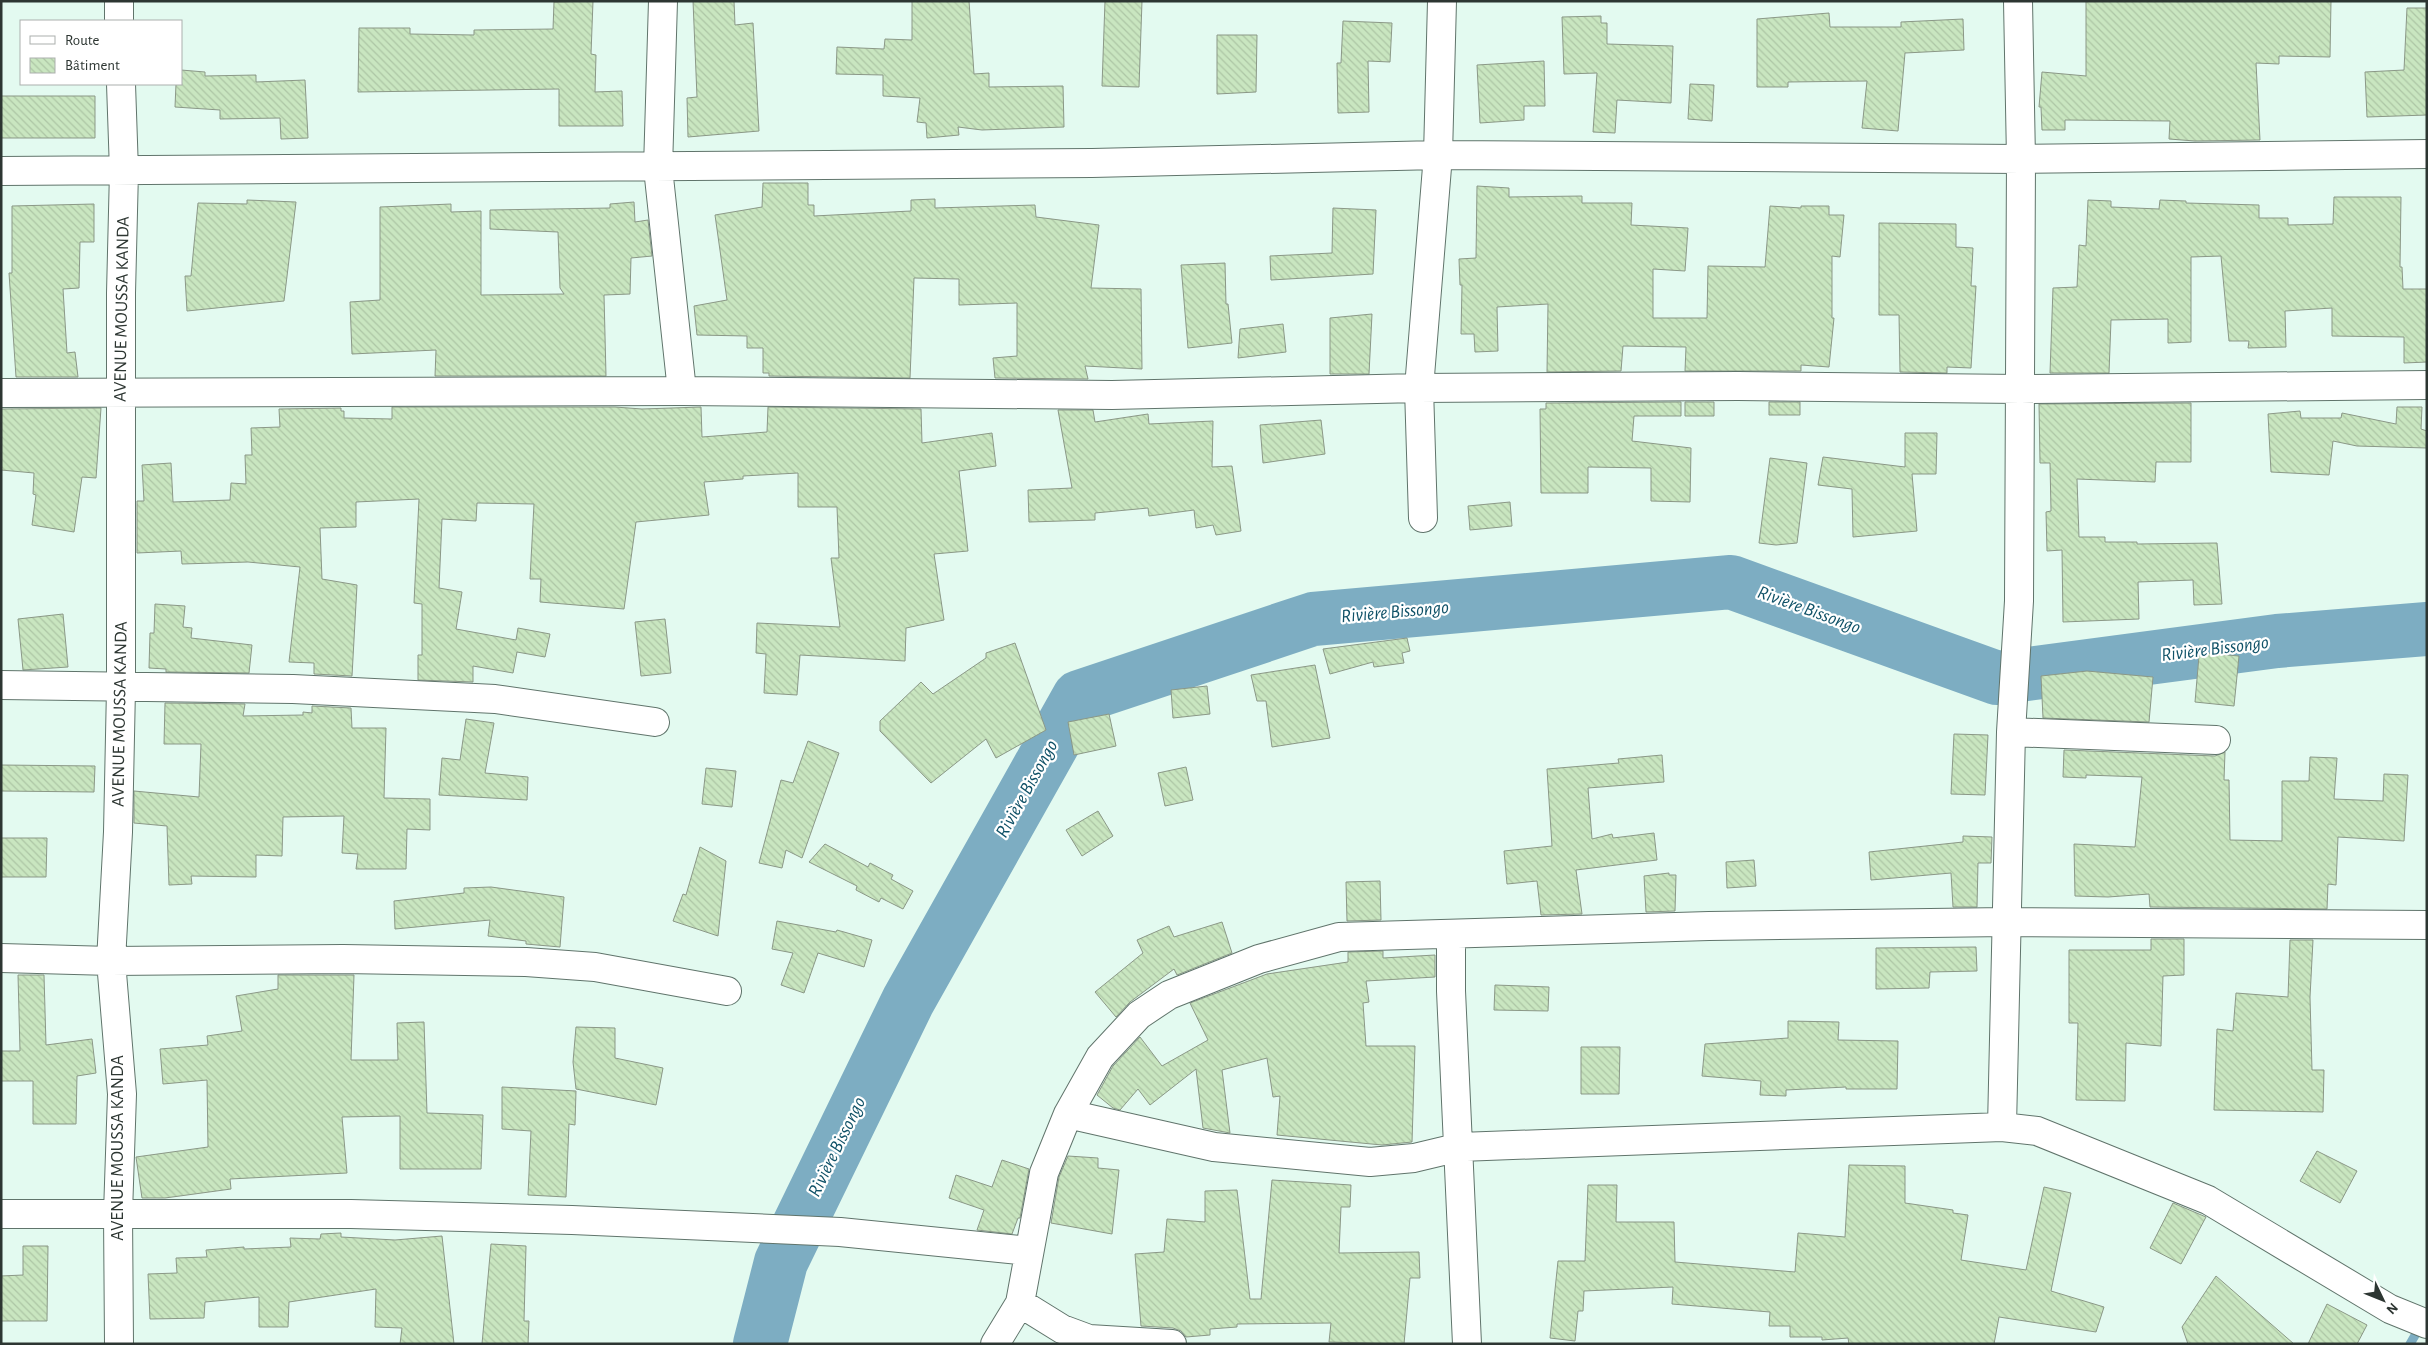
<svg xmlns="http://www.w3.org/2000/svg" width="2428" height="1345" font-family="'Alegreya Sans',sans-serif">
	<defs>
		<pattern id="building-back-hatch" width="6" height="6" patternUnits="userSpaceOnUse" patternTransform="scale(1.25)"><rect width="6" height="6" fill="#c9e6c0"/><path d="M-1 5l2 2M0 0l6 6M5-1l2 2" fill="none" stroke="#adc6a5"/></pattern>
	</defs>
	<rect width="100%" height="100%" fill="#e3faf0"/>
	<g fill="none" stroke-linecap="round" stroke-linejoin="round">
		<path stroke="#7dadc2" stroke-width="9" d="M 2410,1344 L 2421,1325"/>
		<path stroke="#7dadc2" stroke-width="54" d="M 760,1344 L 781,1262 L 908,1001 L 1079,697 L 1313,619 L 1731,582 L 1997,678 L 2277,641 L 2427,629"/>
	</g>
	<path fill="url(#building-back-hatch)" stroke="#8b9887" d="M 593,1 L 591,54 L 596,55 L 595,92 L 622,91 L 623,126 L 559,126 L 559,89 L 358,92 L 359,28 L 410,28 L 410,34 L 474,35 L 474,30 L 553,29 L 554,2 Z
		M 693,1 L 734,1 L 735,25 L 753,23 L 759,131 L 688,137 L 687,98 L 697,97 Z
		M 912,1 L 969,1 L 974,74 L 989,73 L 989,87 L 1063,86 L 1064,127 L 982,130 L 958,127 L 959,135 L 927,138 L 926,123 L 917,122 L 920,98 L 883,96 L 883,75 L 836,74 L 837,47 L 884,49 L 885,39 L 912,40 Z
		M 1105,1 L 1142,1 L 1139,87 L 1102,86 Z
		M 2086,1 L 2331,1 L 2330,57 L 2279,56 L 2279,64 L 2256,63 L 2260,140 L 2195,141 L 2169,139 L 2170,121 L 2065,120 L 2065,130 L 2042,130 L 2041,107 L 2039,107 L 2042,72 L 2086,76 Z
		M 2407,8 L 2427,8 L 2427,115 L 2367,117 L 2365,72 L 2404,70 Z
		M 1829,13 L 1830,27 L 1901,27 L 1901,22 L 1963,19 L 1964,50 L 1905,53 L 1898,131 L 1862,128 L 1867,81 L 1788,82 L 1788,87 L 1757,87 L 1757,19 Z
		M 1601,16 L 1601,23 L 1607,23 L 1607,44 L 1673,46 L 1671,103 L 1617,100 L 1615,133 L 1593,132 L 1597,73 L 1564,74 L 1562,17 Z
		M 1343,21 L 1392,23 L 1390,62 L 1368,61 L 1369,112 L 1338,113 L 1337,63 L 1341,63 Z
		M 1217,35 L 1257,35 L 1256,92 L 1217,94 Z
		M 1544,61 L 1545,106 L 1524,106 L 1524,120 L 1480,123 L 1477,65 Z
		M 181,70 L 205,72 L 205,76 L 256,75 L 256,82 L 305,80 L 308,138 L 281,139 L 280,118 L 220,119 L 220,110 L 175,107 L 176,84 L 181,84 Z
		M 1690,84 L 1714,85 L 1712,121 L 1688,119 Z
		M 1,96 L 95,96 L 95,138 L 1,138 Z
		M 763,183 L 808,183 L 808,205 L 814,205 L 814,216 L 911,211 L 911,200 L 935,199 L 935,208 L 1035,205 L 1036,217 L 1099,225 L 1091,288 L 1141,289 L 1142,369 L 1085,366 L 1088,379 L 995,378 L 993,358 L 1017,356 L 1017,303 L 959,305 L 959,279 L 914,278 L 910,378 L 769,376 L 769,373 L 763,373 L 763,348 L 747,348 L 747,336 L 697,335 L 694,306 L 727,300 L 715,215 L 762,207 Z
		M 1477,186 L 1509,188 L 1509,197 L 1582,196 L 1582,203 L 1632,203 L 1631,225 L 1688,228 L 1685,271 L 1653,269 L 1653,318 L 1707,318 L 1708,266 L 1765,267 L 1770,206 L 1801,208 L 1801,206 L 1829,206 L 1829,215 L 1844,215 L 1840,257 L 1832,256 L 1832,318 L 1834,318 L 1829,367 L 1801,365 L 1801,371 L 1685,371 L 1686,347 L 1623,346 L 1621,371 L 1547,372 L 1548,304 L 1497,307 L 1498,351 L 1475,352 L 1474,334 L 1461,334 L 1462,285 L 1460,285 L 1459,259 L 1476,258 Z
		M 2334,197 L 2401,197 L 2400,267 L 2402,267 L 2403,289 L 2427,289 L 2427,362 L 2404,363 L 2404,337 L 2332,336 L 2332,308 L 2285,311 L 2286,347 L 2248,348 L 2249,341 L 2229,341 L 2221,256 L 2191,257 L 2191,342 L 2168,343 L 2168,319 L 2111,320 L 2109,373 L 2050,373 L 2053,288 L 2077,287 L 2079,245 L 2086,246 L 2088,200 L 2111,201 L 2111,207 L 2159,209 L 2160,200 L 2186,201 L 2186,203 L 2259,205 L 2259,218 L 2288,218 L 2288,225 L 2333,224 Z
		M 247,200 L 296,202 L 284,301 L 187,311 L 185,276 L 191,276 L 198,203 L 247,204 Z
		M 634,202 L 635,222 L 648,220 L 652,256 L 631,258 L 630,294 L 604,295 L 606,376 L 435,376 L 436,350 L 352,354 L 350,302 L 380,300 L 380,207 L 451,204 L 451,212 L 481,211 L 481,295 L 564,294 L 560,288 L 558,232 L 490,229 L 490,210 L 610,208 L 610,204 Z
		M 94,204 L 94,242 L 80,242 L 79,288 L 63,289 L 67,353 L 75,352 L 78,377 L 16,377 L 9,273 L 12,273 L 12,206 Z
		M 1333,208 L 1376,210 L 1373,274 L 1271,280 L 1270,256 L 1332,253 Z
		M 1879,223 L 1956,224 L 1956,247 L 1973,248 L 1971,286 L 1976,286 L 1971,368 L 1947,367 L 1947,373 L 1900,372 L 1899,315 L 1879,315 Z
		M 1225,263 L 1226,304 L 1228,304 L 1232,343 L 1188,348 L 1181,265 Z
		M 1372,314 L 1369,374 L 1330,374 L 1330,318 Z
		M 1283,324 L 1286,352 L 1238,358 L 1240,329 Z
		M 1681,402 L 1681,416 L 1634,416 L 1632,441 L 1691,448 L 1690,502 L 1651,501 L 1651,468 L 1588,467 L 1588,493 L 1541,493 L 1540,409 L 1546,409 L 1546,403 Z
		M 1685,402 L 1714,402 L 1714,416 L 1685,416 Z
		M 1769,402 L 1800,402 L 1800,415 L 1769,415 Z
		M 2191,403 L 2191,462 L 2156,462 L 2155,482 L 2077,479 L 2079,537 L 2105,537 L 2105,542 L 2137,542 L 2137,544 L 2217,543 L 2222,604 L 2194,605 L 2193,580 L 2138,582 L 2139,619 L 2063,622 L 2062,550 L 2047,551 L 2046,512 L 2051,511 L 2050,463 L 2040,463 L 2039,404 Z
		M 392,407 L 615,407 L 642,409 L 701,407 L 702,437 L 767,432 L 768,407 L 921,409 L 922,443 L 992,433 L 996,466 L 959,471 L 968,551 L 934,554 L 944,620 L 906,628 L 905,661 L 800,655 L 797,695 L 764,693 L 766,654 L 756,653 L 757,623 L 840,627 L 831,558 L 839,558 L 837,507 L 798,507 L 798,473 L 743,476 L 743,479 L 704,482 L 709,515 L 636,522 L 624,609 L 540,602 L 541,579 L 530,579 L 534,504 L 477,503 L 476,521 L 442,519 L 439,588 L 462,592 L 456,629 L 516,640 L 518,628 L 550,634 L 545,657 L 517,652 L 513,673 L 473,666 L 473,682 L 418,680 L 418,655 L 422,655 L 422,604 L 414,603 L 419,499 L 356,502 L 356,527 L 320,528 L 322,579 L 357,585 L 352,676 L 314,674 L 314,663 L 289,662 L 300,567 L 248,562 L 182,564 L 181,551 L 137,553 L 137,501 L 144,501 L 142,465 L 171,463 L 173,502 L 230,500 L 231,483 L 246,484 L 245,455 L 252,455 L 251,428 L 280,427 L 279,409 L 341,408 L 341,411 L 344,411 L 344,418 L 392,419 Z
		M 2397,407 L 2422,407 L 2421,429 L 2427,431 L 2427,448 L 2357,446 L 2333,441 L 2329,475 L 2271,472 L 2268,414 L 2300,411 L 2301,418 L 2341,418 L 2342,413 L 2396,424 Z
		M 101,408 L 96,478 L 82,477 L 74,532 L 32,525 L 36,495 L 33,494 L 34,473 L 1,470 L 1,409 Z
		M 1058,410 L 1093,410 L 1095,422 L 1148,414 L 1149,424 L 1213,421 L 1212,467 L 1232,466 L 1241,531 L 1216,535 L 1213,525 L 1196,528 L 1194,510 L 1149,516 L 1148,508 L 1095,513 L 1095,520 L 1029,522 L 1028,490 L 1072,488 Z
		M 1321,420 L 1325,454 L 1263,463 L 1260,425 Z
		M 1905,433 L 1937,433 L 1936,474 L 1912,474 L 1917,531 L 1853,537 L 1852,489 L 1818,485 L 1823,457 L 1905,467 Z
		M 1770,458 L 1807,463 L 1797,543 L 1776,545 L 1759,543 Z
		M 1510,502 L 1512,526 L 1470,530 L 1468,506 Z
		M 155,604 L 185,606 L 183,627 L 192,628 L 191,638 L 252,645 L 249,673 L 166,672 L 166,669 L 149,668 L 150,633 L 154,633 Z
		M 63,614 L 68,667 L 23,670 L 18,619 Z
		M 665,619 L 671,673 L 641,676 L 635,622 Z
		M 1407,638 L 1410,651 L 1402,653 L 1404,663 L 1374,667 L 1373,662 L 1330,674 L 1323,649 Z
		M 1015,643 L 1046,730 L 996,758 L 986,739 L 931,783 L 880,731 L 880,721 L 921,682 L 933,694 L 986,658 L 986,653 Z
		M 2206,653 L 2239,656 L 2234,706 L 2195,702 L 2199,656 L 2205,656 Z
		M 1315,665 L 1330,738 L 1272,747 L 1266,701 L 1257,701 L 1251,675 Z
		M 2087,671 L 2153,677 L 2149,722 L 2043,718 L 2041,676 Z
		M 1207,686 L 1210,714 L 1173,718 L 1171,690 Z
		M 165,703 L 245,704 L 243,716 L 303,715 L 303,712 L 312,713 L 312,706 L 351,708 L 352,728 L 386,728 L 384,798 L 430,799 L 430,830 L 407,829 L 406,869 L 356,869 L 358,854 L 342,853 L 344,816 L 283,817 L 282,856 L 256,855 L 256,877 L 191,876 L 192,884 L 169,885 L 167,826 L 134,823 L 134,791 L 199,797 L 201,744 L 164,744 Z
		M 1109,714 L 1116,746 L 1074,755 L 1068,722 Z
		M 466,719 L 494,723 L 485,773 L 528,777 L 527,800 L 439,795 L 442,758 L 460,760 Z
		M 1954,734 L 1988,735 L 1985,795 L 1951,794 Z
		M 808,741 L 839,753 L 802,858 L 786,850 L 782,868 L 759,863 L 781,780 L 793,783 Z
		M 2064,750 L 2215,756 L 2225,752 L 2224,780 L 2229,780 L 2230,840 L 2282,841 L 2282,781 L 2309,781 L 2310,757 L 2337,758 L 2334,799 L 2383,801 L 2384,774 L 2408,775 L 2404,841 L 2338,837 L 2336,885 L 2328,884 L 2327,909 L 2150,907 L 2149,894 L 2108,897 L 2075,896 L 2074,844 L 2135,847 L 2142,777 L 2086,775 L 2086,778 L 2063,777 Z
		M 1662,755 L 1664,782 L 1588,788 L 1592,839 L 1612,834 L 1613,838 L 1654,833 L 1657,860 L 1576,870 L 1582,914 L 1541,915 L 1537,881 L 1507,884 L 1504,851 L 1552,846 L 1547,769 L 1619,763 L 1618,759 Z
		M 1,765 L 95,766 L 94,792 L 1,791 Z
		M 1186,767 L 1193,800 L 1165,806 L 1158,773 Z
		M 706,768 L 736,771 L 732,807 L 702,804 Z
		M 1098,811 L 1113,836 L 1082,856 L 1066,830 Z
		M 1963,836 L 1992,837 L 1991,863 L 1978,863 L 1977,907 L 1953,907 L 1951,873 L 1871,880 L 1869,852 L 1963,842 Z
		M 1,838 L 47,838 L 46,877 L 1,877 Z
		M 825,844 L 868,867 L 870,863 L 893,875 L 891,879 L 913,891 L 903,909 L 881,898 L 879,902 L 856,890 L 857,886 L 809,862 Z
		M 700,847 L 726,861 L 718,936 L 673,921 L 683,894 L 686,895 Z
		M 1754,860 L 1756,886 L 1727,888 L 1726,862 Z
		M 1669,873 L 1669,875 L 1676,875 L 1675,911 L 1646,912 L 1644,876 Z
		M 1380,881 L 1381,920 L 1347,921 L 1346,882 Z
		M 491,887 L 564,897 L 560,947 L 526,944 L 526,941 L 488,936 L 490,920 L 395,929 L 394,901 L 464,893 L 464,888 Z
		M 777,921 L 836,932 L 837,930 L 872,940 L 864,967 L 818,953 L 804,993 L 781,985 L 793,953 L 772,949 Z
		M 1222,922 L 1232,953 L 1177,975 L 1174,969 L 1130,1002 L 1116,1017 L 1095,992 L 1143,953 L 1137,940 L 1169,926 L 1174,937 Z
		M 2151,939 L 2184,939 L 2184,975 L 2163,976 L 2161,1046 L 2126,1043 L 2125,1101 L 2076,1100 L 2078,1023 L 2069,1023 L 2069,950 L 2151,950 Z
		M 2290,940 L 2313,940 L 2310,997 L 2312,1070 L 2324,1070 L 2323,1112 L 2214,1110 L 2217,1029 L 2233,1031 L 2236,993 L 2288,997 Z
		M 1976,947 L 1977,971 L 1930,972 L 1929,988 L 1876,989 L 1876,948 Z
		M 1383,951 L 1383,958 L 1435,955 L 1435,977 L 1366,981 L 1369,1002 L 1363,1003 L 1366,1046 L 1415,1046 L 1412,1142 L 1382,1145 L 1277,1135 L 1280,1096 L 1273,1097 L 1267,1058 L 1222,1070 L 1230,1133 L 1203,1128 L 1196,1069 L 1150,1105 L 1138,1089 L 1120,1110 L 1113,1108 L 1097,1095 L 1113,1066 L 1140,1037 L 1162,1066 L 1208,1040 L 1190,1003 L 1267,974 L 1348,962 L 1348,952 Z
		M 18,975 L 44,975 L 46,1045 L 92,1039 L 96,1073 L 77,1076 L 76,1124 L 33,1124 L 33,1081 L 1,1081 L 1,1051 L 20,1051 Z
		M 278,975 L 354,975 L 351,1060 L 398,1060 L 397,1023 L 424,1022 L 427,1113 L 483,1115 L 481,1169 L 400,1169 L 400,1116 L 342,1117 L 347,1173 L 230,1179 L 231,1189 L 165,1198 L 142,1198 L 136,1157 L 208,1147 L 207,1080 L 163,1084 L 160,1049 L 208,1045 L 207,1036 L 242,1031 L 236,996 L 278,989 Z
		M 1495,985 L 1549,987 L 1548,1011 L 1494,1010 Z
		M 1788,1021 L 1839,1022 L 1838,1040 L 1898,1041 L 1897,1089 L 1846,1089 L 1846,1087 L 1786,1090 L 1786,1096 L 1760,1095 L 1761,1081 L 1702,1076 L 1705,1044 L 1788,1038 Z
		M 576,1027 L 615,1028 L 615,1058 L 663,1068 L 656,1105 L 576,1089 L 573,1062 Z
		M 1581,1047 L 1620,1047 L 1619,1094 L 1581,1094 Z
		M 502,1087 L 576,1091 L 575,1125 L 569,1124 L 566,1197 L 528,1195 L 531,1131 L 502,1129 Z
		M 2317,1151 L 2357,1171 L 2340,1203 L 2300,1181 Z
		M 1068,1156 L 1098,1158 L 1098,1168 L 1119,1170 L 1112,1234 L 1051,1223 L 1059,1177 Z
		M 1002,1160 L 1029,1169 L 1020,1218 L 1018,1218 L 1012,1234 L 977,1230 L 984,1210 L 949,1198 L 956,1175 L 992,1187 Z
		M 1849,1165 L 1905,1166 L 1905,1203 L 1953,1210 L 1953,1213 L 1968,1215 L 1961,1260 L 2026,1270 L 2044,1187 L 2071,1193 L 2051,1291 L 2104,1307 L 2096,1332 L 1999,1317 L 1994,1344 L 1849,1344 L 1848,1338 L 1822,1340 L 1822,1337 L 1790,1337 L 1790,1326 L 1769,1326 L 1770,1312 L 1672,1304 L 1673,1287 L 1584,1291 L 1583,1311 L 1578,1311 L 1575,1341 L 1550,1338 L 1558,1261 L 1585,1261 L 1588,1185 L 1617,1185 L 1616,1222 L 1674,1222 L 1675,1262 L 1795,1272 L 1798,1233 L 1845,1237 Z
		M 1272,1180 L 1351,1185 L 1350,1207 L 1341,1207 L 1339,1253 L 1419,1252 L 1420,1278 L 1410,1278 L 1404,1344 L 1329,1342 L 1331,1323 L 1237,1324 L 1237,1327 L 1210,1329 L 1210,1335 L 1186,1337 L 1181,1331 L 1173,1328 L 1141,1326 L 1135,1254 L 1164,1252 L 1167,1219 L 1205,1222 L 1205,1191 L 1237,1190 L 1250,1299 L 1261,1299 Z
		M 2173,1203 L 2206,1217 L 2181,1264 L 2150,1248 Z
		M 341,1233 L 341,1237 L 395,1240 L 442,1236 L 454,1344 L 400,1344 L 402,1328 L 375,1327 L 376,1289 L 289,1302 L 288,1327 L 259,1327 L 259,1297 L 205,1302 L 204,1318 L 150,1319 L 148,1274 L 177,1273 L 176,1258 L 207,1257 L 206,1250 L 244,1247 L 244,1249 L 291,1247 L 290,1238 L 320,1239 L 321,1234 Z
		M 491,1244 L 526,1246 L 524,1321 L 529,1321 L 528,1344 L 482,1344 Z
		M 23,1246 L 48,1246 L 47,1321 L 1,1321 L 1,1276 L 23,1275 Z
		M 2216,1276 L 2294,1344 L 2188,1344 L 2182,1327 Z
		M 2327,1304 L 2367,1325 L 2357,1344 L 2308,1344 Z"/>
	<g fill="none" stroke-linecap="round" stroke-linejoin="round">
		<defs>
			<path id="minor" d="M 663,1 L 658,168 L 682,391
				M 119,21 L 119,1
				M 1,171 L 1092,163 L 1438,155 L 2021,159 L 2427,154
				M 1,393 L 682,391 L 1112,395 L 1419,388 L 1738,386 L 2021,389 L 2427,385
				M 1423,518 L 1419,388 L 1438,155 L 1442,1
				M 1,685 L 293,689 L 495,699 L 655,722
				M 2011,732 L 2216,740
				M 1451,935 L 1451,991 L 1467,1344
				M 1,958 L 111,961 L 343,959 L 526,962 L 595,967 L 727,991
				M 1068,1114 L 1214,1147 L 1370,1162 L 1414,1158 L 1460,1147 L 2002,1127 L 2037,1131 L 2208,1200 L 2390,1309 L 2427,1324
				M 2002,1127 L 2011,732 L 2019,601 L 2021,159 L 2018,1
				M 1,1214 L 351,1214 L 572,1220 L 840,1232 L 1029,1251
				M 1020,1303 L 1062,1329 L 1089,1339 L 1172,1344
				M 119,1344 L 118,1213 L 122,1094 L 111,961 L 118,832 L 121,688 L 121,293 L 124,171 L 121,84
				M 995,1344 L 1020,1303 L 1044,1173 L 1068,1114 L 1100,1057 L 1139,1015 L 1169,995 L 1259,959 L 1339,937 L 1709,926 L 2006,922 L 2427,925"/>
		</defs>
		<use href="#minor" stroke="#60746b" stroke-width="30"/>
		<use href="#minor" stroke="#fff" stroke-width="28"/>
	</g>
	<g text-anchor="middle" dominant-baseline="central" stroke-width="4.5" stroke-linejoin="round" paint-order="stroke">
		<g font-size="18" fill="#2d3632" stroke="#fff">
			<text transform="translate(122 309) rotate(-89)">AVENUE MOUSSA KANDA</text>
			<text transform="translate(120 714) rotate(-89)">AVENUE MOUSSA KANDA</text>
			<text transform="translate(118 1148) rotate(-90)">AVENUE MOUSSA KANDA</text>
		</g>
		<g font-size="19" font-style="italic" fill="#0f5167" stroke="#fff">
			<text transform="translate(1809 610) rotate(20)">Rivière Bissongo</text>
			<text transform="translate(1395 612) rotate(-5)">Rivière Bissongo</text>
			<text transform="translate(2215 649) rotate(-7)">Rivière Bissongo</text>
			<text transform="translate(1027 789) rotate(-61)">Rivière Bissongo</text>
			<text transform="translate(837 1147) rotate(-64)">Rivière Bissongo</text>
		</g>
	</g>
	<rect width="2428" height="1345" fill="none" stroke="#2d3632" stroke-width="5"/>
	<rect x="20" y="20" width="162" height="65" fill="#ffffff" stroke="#abafad"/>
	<rect x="30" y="36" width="25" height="8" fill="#ffffff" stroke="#abafad"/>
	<text x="65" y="45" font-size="15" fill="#2d3632">Route</text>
	<rect x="30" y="58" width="25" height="15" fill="url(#building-back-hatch)" stroke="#abafad"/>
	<text x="65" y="70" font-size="15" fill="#2d3632">Bâtiment</text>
	<g transform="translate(2383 1300) rotate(133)" stroke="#ffffff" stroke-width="4" paint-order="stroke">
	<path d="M0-4L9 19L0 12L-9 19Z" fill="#2d3632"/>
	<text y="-8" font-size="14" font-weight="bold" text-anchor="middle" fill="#2d3632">N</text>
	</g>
</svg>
